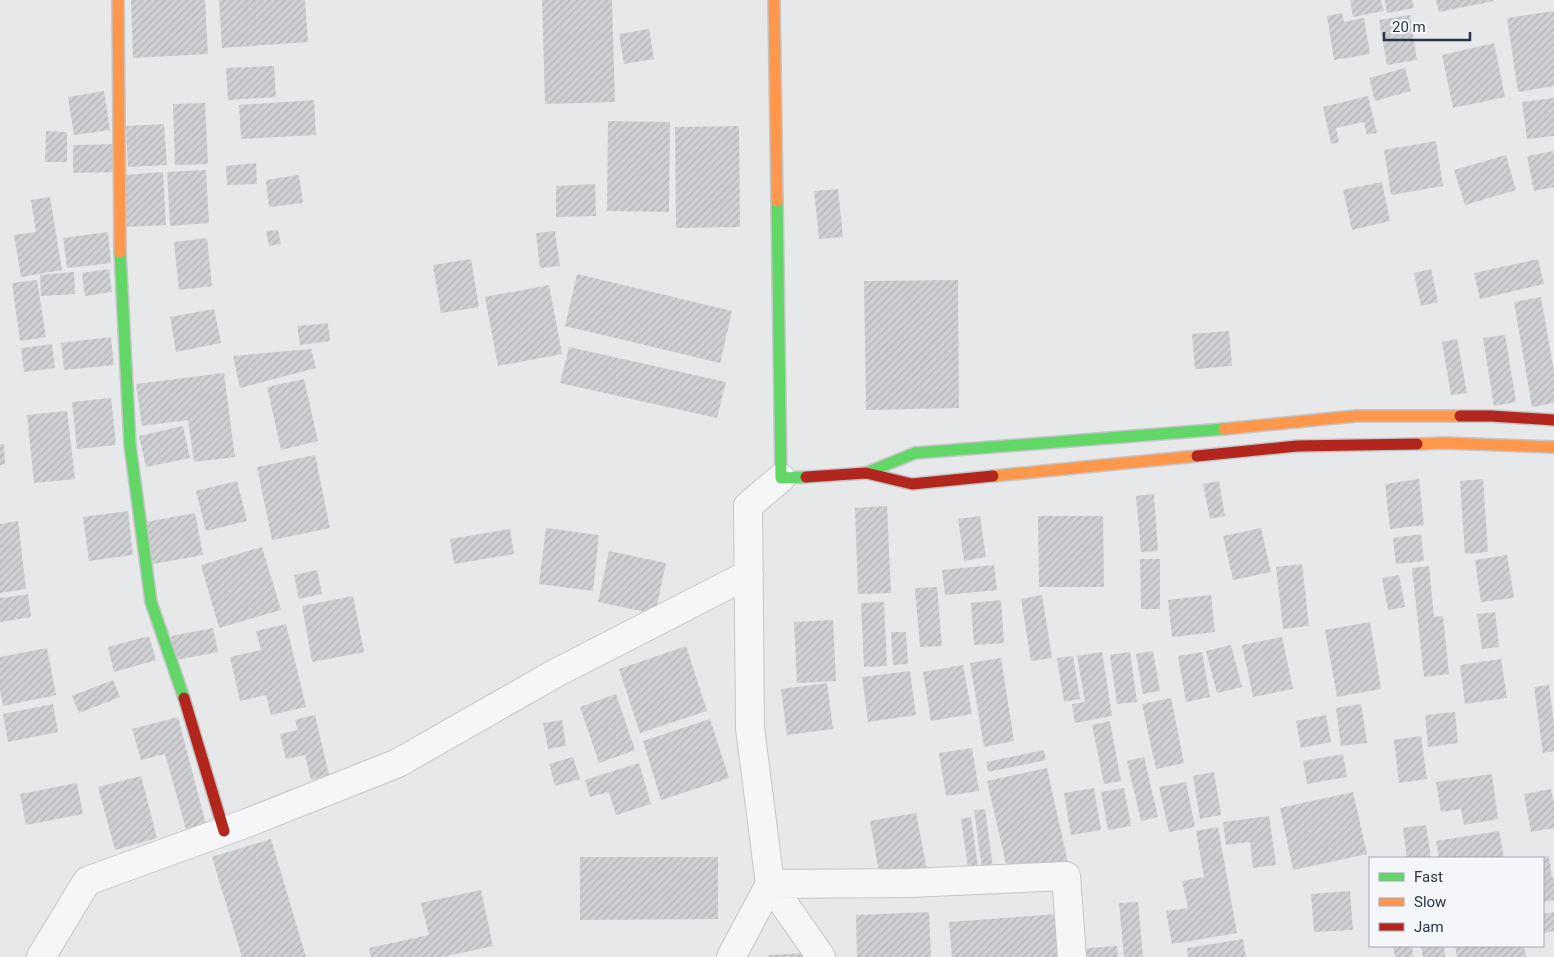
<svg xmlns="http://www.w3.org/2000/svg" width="1554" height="957" font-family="Roboto,sans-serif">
	<defs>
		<pattern id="building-hatch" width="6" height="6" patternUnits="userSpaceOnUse" patternTransform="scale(1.25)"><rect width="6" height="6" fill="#ced0d3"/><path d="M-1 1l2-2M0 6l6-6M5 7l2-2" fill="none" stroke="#b1b3b6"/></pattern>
	</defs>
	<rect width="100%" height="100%" fill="#e6e8ea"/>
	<path fill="url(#building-hatch)" d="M 131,0 L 205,0 L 208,54 L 133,58 Z
		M 219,0 L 305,0 L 308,42 L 222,48 Z
		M 542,0 L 612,0 L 615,102 L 545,104 Z
		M 1350,0 L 1381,0 L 1384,11 L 1353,17 Z
		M 1385,0 L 1412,0 L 1414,8 L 1387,13 Z
		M 1436,0 L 1493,0 L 1494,1 L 1439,12 Z
		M 1554,11 L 1554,86 L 1518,92 L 1507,18 Z
		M 1342,13 L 1344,22 L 1364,18 L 1370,54 L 1334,60 L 1327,16 Z
		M 1410,15 L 1417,60 L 1387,65 L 1379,20 Z
		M 649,29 L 654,59 L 624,64 L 619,34 Z
		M 1494,43 L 1505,97 L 1453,108 L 1442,55 Z
		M 274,66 L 276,97 L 228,100 L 226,68 Z
		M 1405,68 L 1411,91 L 1375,101 L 1369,78 Z
		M 104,91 L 110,130 L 74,135 L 68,97 Z
		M 1368,96 L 1377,133 L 1367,135 L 1364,122 L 1336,128 L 1339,142 L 1331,144 L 1323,107 Z
		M 1554,98 L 1554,136 L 1527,139 L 1522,102 Z
		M 314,100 L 316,135 L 241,139 L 239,105 Z
		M 205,103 L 208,164 L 175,165 L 173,104 Z
		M 608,121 L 670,122 L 669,212 L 607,211 Z
		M 164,124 L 167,165 L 128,167 L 126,126 Z
		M 739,126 L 740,227 L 676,228 L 675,127 Z
		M 46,131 L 67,132 L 67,162 L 45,162 Z
		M 1436,141 L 1443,186 L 1391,195 L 1384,150 Z
		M 116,144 L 116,172 L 73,173 L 73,145 Z
		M 1554,151 L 1554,187 L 1534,191 L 1527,156 Z
		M 1506,155 L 1516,190 L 1465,205 L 1454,170 Z
		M 256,163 L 257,184 L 227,185 L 226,166 Z
		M 206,170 L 209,223 L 170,226 L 167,172 Z
		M 163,172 L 166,225 L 127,227 L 124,175 Z
		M 299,175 L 303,203 L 269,207 L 266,180 Z
		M 1382,182 L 1390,221 L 1352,230 L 1343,190 Z
		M 595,184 L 596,216 L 556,217 L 556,186 Z
		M 838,189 L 843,237 L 819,239 L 814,191 Z
		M 50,197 L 62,270 L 21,277 L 14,235 L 36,232 L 31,200 Z
		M 278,230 L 281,244 L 269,246 L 266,231 Z
		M 555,231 L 560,266 L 540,268 L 536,233 Z
		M 108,232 L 111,263 L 67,268 L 63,238 Z
		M 207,238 L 212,286 L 179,290 L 174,242 Z
		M 471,259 L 479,307 L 441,313 L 433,265 Z
		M 1538,259 L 1544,284 L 1480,299 L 1474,273 Z
		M 109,269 L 112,292 L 85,296 L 82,273 Z
		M 1431,269 L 1438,302 L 1421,306 L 1414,273 Z
		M 74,272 L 75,294 L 41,296 L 40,275 Z
		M 577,274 L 732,311 L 720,363 L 565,326 Z
		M 37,280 L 46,337 L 20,341 L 12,283 Z
		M 958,280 L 959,408 L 866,410 L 864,281 Z
		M 549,285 L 562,354 L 498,366 L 485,297 Z
		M 1541,297 L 1554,372 L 1554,403 L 1532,407 L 1514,302 Z
		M 214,309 L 221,343 L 176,352 L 170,317 Z
		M 328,323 L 330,341 L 300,345 L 297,326 Z
		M 1229,331 L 1232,366 L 1195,369 L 1192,334 Z
		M 1505,335 L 1516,402 L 1494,406 L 1483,338 Z
		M 111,337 L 114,365 L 64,370 L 61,343 Z
		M 1457,339 L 1467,393 L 1451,395 L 1442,342 Z
		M 52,344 L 55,368 L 24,372 L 21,348 Z
		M 569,347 L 726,382 L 717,418 L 560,383 Z
		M 311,349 L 316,368 L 240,388 L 233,356 Z
		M 224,373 L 235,457 L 194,462 L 188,420 L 142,426 L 136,384 Z
		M 304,379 L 318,441 L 281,450 L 267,387 Z
		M 111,398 L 116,445 L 77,449 L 72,402 Z
		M 67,411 L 75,479 L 34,483 L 27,415 Z
		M 183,426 L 190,458 L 146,467 L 139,436 Z
		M 0,444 L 4,444 L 5,464 L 0,465 Z
		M 315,455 L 330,528 L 272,540 L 257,467 Z
		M 1419,479 L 1424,525 L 1390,529 L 1385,484 Z
		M 1483,479 L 1488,552 L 1465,554 L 1460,481 Z
		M 237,481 L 247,521 L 206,531 L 196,491 Z
		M 1219,481 L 1225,516 L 1210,519 L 1203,484 Z
		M 1154,494 L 1158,551 L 1141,552 L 1136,496 Z
		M 887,506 L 891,593 L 858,594 L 855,508 Z
		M 128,511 L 133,555 L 89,561 L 83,517 Z
		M 195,513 L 203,555 L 153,564 L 146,522 Z
		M 980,516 L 986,557 L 964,561 L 958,519 Z
		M 1038,516 L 1103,516 L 1104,587 L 1039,587 Z
		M 18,521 L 26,589 L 0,593 L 0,524 Z
		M 546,528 L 599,535 L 593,591 L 539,584 Z
		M 1261,528 L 1271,572 L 1233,580 L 1223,536 Z
		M 510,529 L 514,554 L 454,564 L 450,539 Z
		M 1421,534 L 1424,561 L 1396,564 L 1393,538 Z
		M 262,547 L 281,610 L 219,628 L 201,565 Z
		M 609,551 L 666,563 L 655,614 L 598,602 Z
		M 1507,555 L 1514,598 L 1481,602 L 1475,560 Z
		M 1140,559 L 1160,559 L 1160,609 L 1141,609 Z
		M 1302,564 L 1309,626 L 1283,629 L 1276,567 Z
		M 994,565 L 997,590 L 945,595 L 942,570 Z
		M 1429,566 L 1434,617 L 1443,616 L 1449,674 L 1424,677 L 1412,568 Z
		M 317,570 L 322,594 L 299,599 L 294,575 Z
		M 1399,575 L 1405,607 L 1388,610 L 1382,578 Z
		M 937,587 L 942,646 L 920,647 L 915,588 Z
		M 28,594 L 31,617 L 0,622 L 0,598 Z
		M 1042,595 L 1052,658 L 1031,661 L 1021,599 Z
		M 1211,595 L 1215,632 L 1172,637 L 1168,600 Z
		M 353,596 L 364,652 L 312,662 L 302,606 Z
		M 1001,600 L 1004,643 L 974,645 L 971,603 Z
		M 884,602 L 887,666 L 864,667 L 861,603 Z
		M 1495,612 L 1499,647 L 1482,649 L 1477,614 Z
		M 833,620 L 836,681 L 797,683 L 794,622 Z
		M 1370,622 L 1381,689 L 1337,697 L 1325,630 Z
		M 286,624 L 306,707 L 271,715 L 266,695 L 240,701 L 230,657 L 261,650 L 256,631 Z
		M 213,628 L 218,652 L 176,660 L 171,636 Z
		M 891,632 L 906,632 L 908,664 L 893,665 Z
		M 149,636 L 156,660 L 114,672 L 108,647 Z
		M 1282,637 L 1293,689 L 1253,697 L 1242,645 Z
		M 1231,645 L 1242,687 L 1217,693 L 1206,651 Z
		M 686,646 L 707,711 L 640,733 L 619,669 Z
		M 47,648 L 56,695 L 3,706 L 0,691 L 0,657 Z
		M 1153,651 L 1160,691 L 1143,694 L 1136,654 Z
		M 1102,652 L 1112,716 L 1075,723 L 1072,704 L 1085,702 L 1077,656 Z
		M 1130,652 L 1137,702 L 1117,704 L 1110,655 Z
		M 1202,652 L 1210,697 L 1186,702 L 1178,656 Z
		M 1073,656 L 1080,699 L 1064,702 L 1057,658 Z
		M 1001,658 L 1014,741 L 984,747 L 970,663 Z
		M 1501,659 L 1507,698 L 1465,704 L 1460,665 Z
		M 963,665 L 972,714 L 931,721 L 923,672 Z
		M 910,671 L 916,715 L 868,722 L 862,677 Z
		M 113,680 L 120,697 L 79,713 L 72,696 Z
		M 827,683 L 833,729 L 787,735 L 781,689 Z
		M 1549,685 L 1554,724 L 1554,751 L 1543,753 L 1534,687 Z
		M 616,694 L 635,750 L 599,763 L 580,707 Z
		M 1171,698 L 1184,763 L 1156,769 L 1142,704 Z
		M 53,704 L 58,732 L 8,742 L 3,714 Z
		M 1361,704 L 1367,743 L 1341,746 L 1336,708 Z
		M 1455,712 L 1458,743 L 1428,747 L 1425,715 Z
		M 315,715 L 329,775 L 311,780 L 305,755 L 286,759 L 280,734 L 298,730 L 295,720 Z
		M 1326,715 L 1331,742 L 1301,748 L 1296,721 Z
		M 178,717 L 207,828 L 187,833 L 165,754 L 141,760 L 132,729 Z
		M 710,719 L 729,778 L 661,800 L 643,741 Z
		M 562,720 L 566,746 L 548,749 L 543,723 Z
		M 1110,721 L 1121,781 L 1104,784 L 1092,725 Z
		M 1421,736 L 1427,779 L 1399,783 L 1394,740 Z
		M 972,748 L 979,791 L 946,796 L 939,753 Z
		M 1044,750 L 1046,760 L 988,772 L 986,762 Z
		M 1343,754 L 1347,777 L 1307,784 L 1303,761 Z
		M 573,757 L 580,779 L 555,786 L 549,764 Z
		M 1144,757 L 1158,817 L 1141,821 L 1127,761 Z
		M 639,763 L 651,804 L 616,815 L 609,792 L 590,797 L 585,780 Z
		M 1047,768 L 1068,863 L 1009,877 L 987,781 Z
		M 1214,772 L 1221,815 L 1200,819 L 1193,776 Z
		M 1492,774 L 1498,819 L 1464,825 L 1461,809 L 1441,812 L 1436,782 Z
		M 141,776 L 157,838 L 115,850 L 98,787 Z
		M 1186,782 L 1195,827 L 1169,832 L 1159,787 Z
		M 77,783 L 83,814 L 26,825 L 20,794 Z
		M 1094,788 L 1101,830 L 1071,835 L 1064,793 Z
		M 1124,788 L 1131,826 L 1108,830 L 1101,792 Z
		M 1551,789 L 1554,803 L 1554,828 L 1531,832 L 1524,794 Z
		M 1353,792 L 1367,854 L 1293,870 L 1280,808 Z
		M 985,809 L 993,867 L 982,869 L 974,810 Z
		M 916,813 L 928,875 L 881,884 L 870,821 Z
		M 1269,816 L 1276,865 L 1253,868 L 1250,842 L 1226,845 L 1223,822 Z
		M 971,817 L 980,881 L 970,882 L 961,819 Z
		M 1426,825 L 1431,858 L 1407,858 L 1403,828 Z
		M 1218,827 L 1237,933 L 1172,944 L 1166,911 L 1188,908 L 1182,881 L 1204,877 L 1196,831 Z
		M 1499,831 L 1504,858 L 1439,858 L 1436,841 Z
		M 271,839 L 306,957 L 242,957 L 212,857 Z
		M 1549,856 L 1552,878 L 1554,877 L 1554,900 L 1543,902 L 1543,858 L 1539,857 Z
		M 580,857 L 718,857 L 718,919 L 580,920 Z
		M 481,890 L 493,946 L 443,957 L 371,957 L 369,948 L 429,935 L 421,903 Z
		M 1350,891 L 1353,930 L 1314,932 L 1311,894 Z
		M 1138,902 L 1143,957 L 1124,957 L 1119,903 Z
		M 929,912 L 931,957 L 857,957 L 856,915 Z
		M 1554,912 L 1554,931 L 1543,933 L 1543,914 Z
		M 1057,914 L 1060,957 L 952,957 L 949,922 Z
		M 1243,939 L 1246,957 L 1188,957 L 1187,948 Z
		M 1117,946 L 1118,957 L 1076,957 L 1076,949 Z
		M 1393,946 L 1412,946 L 1413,957 L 1395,957 Z
		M 1421,946 L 1444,946 L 1445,957 L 1423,957 Z
		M 1455,946 L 1524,946 L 1526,957 L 1457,957 Z
		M 806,953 L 806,957 L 769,957 L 769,955 Z"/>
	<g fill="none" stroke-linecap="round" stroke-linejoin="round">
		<defs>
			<path id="street" d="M 770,884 L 909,883 L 1066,876 L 1072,957
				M 770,884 L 821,957
				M 41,957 L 87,881 L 247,823 L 398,763 L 554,674 L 749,574
				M 731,957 L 770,884 L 750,728 L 748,506 L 781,478"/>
			<path id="fast" d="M 777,201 L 781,478 L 806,477
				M 120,252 L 130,445 L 151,602 L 184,698
				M 866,473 L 915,453 L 1224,429"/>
			<path id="slow" d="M 118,0 L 120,252
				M 774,0 L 777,201
				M 1224,429 L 1356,416 L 1460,416
				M 1417,444 L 1445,443 L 1554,447
				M 993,476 L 1197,456"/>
			<path id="jam" d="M 1460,416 L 1491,416 L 1554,420
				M 1197,456 L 1297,446 L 1417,444
				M 806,477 L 866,473 L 912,484 L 993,476
				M 184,698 L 224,831"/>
		</defs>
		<use href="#street" stroke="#c4c6c8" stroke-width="30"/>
		<use href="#fast" stroke="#c4c6c8" stroke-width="14"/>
		<use href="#slow" stroke="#c4c6c8" stroke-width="14"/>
		<use href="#jam" stroke="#c4c6c8" stroke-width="14"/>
		<use href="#street" stroke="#f5f6f7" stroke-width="28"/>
		<use href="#fast" stroke="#63d668" stroke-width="11"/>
		<use href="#slow" stroke="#ff974d" stroke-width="11"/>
		<use href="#jam" stroke="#b3261e" stroke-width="11"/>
	</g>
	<rect x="1369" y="857" width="175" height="90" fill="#f4f6f9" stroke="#a4a8b1"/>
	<rect x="1379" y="873" width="25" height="8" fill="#63d668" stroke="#a4a8b1"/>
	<text x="1414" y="882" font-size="15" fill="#2b3445">Fast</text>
	<rect x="1379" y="898" width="25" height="8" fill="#ff974d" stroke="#a4a8b1"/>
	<text x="1414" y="907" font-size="15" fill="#2b3445">Slow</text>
	<rect x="1379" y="923" width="25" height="8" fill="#b3261e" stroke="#a4a8b1"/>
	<text x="1414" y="932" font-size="15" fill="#2b3445">Jam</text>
	<path d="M1384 32v8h86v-8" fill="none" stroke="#2b3445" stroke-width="2.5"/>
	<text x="1392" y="32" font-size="15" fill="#2b3445" stroke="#f4f6f9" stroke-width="4" paint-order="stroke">20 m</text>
</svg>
